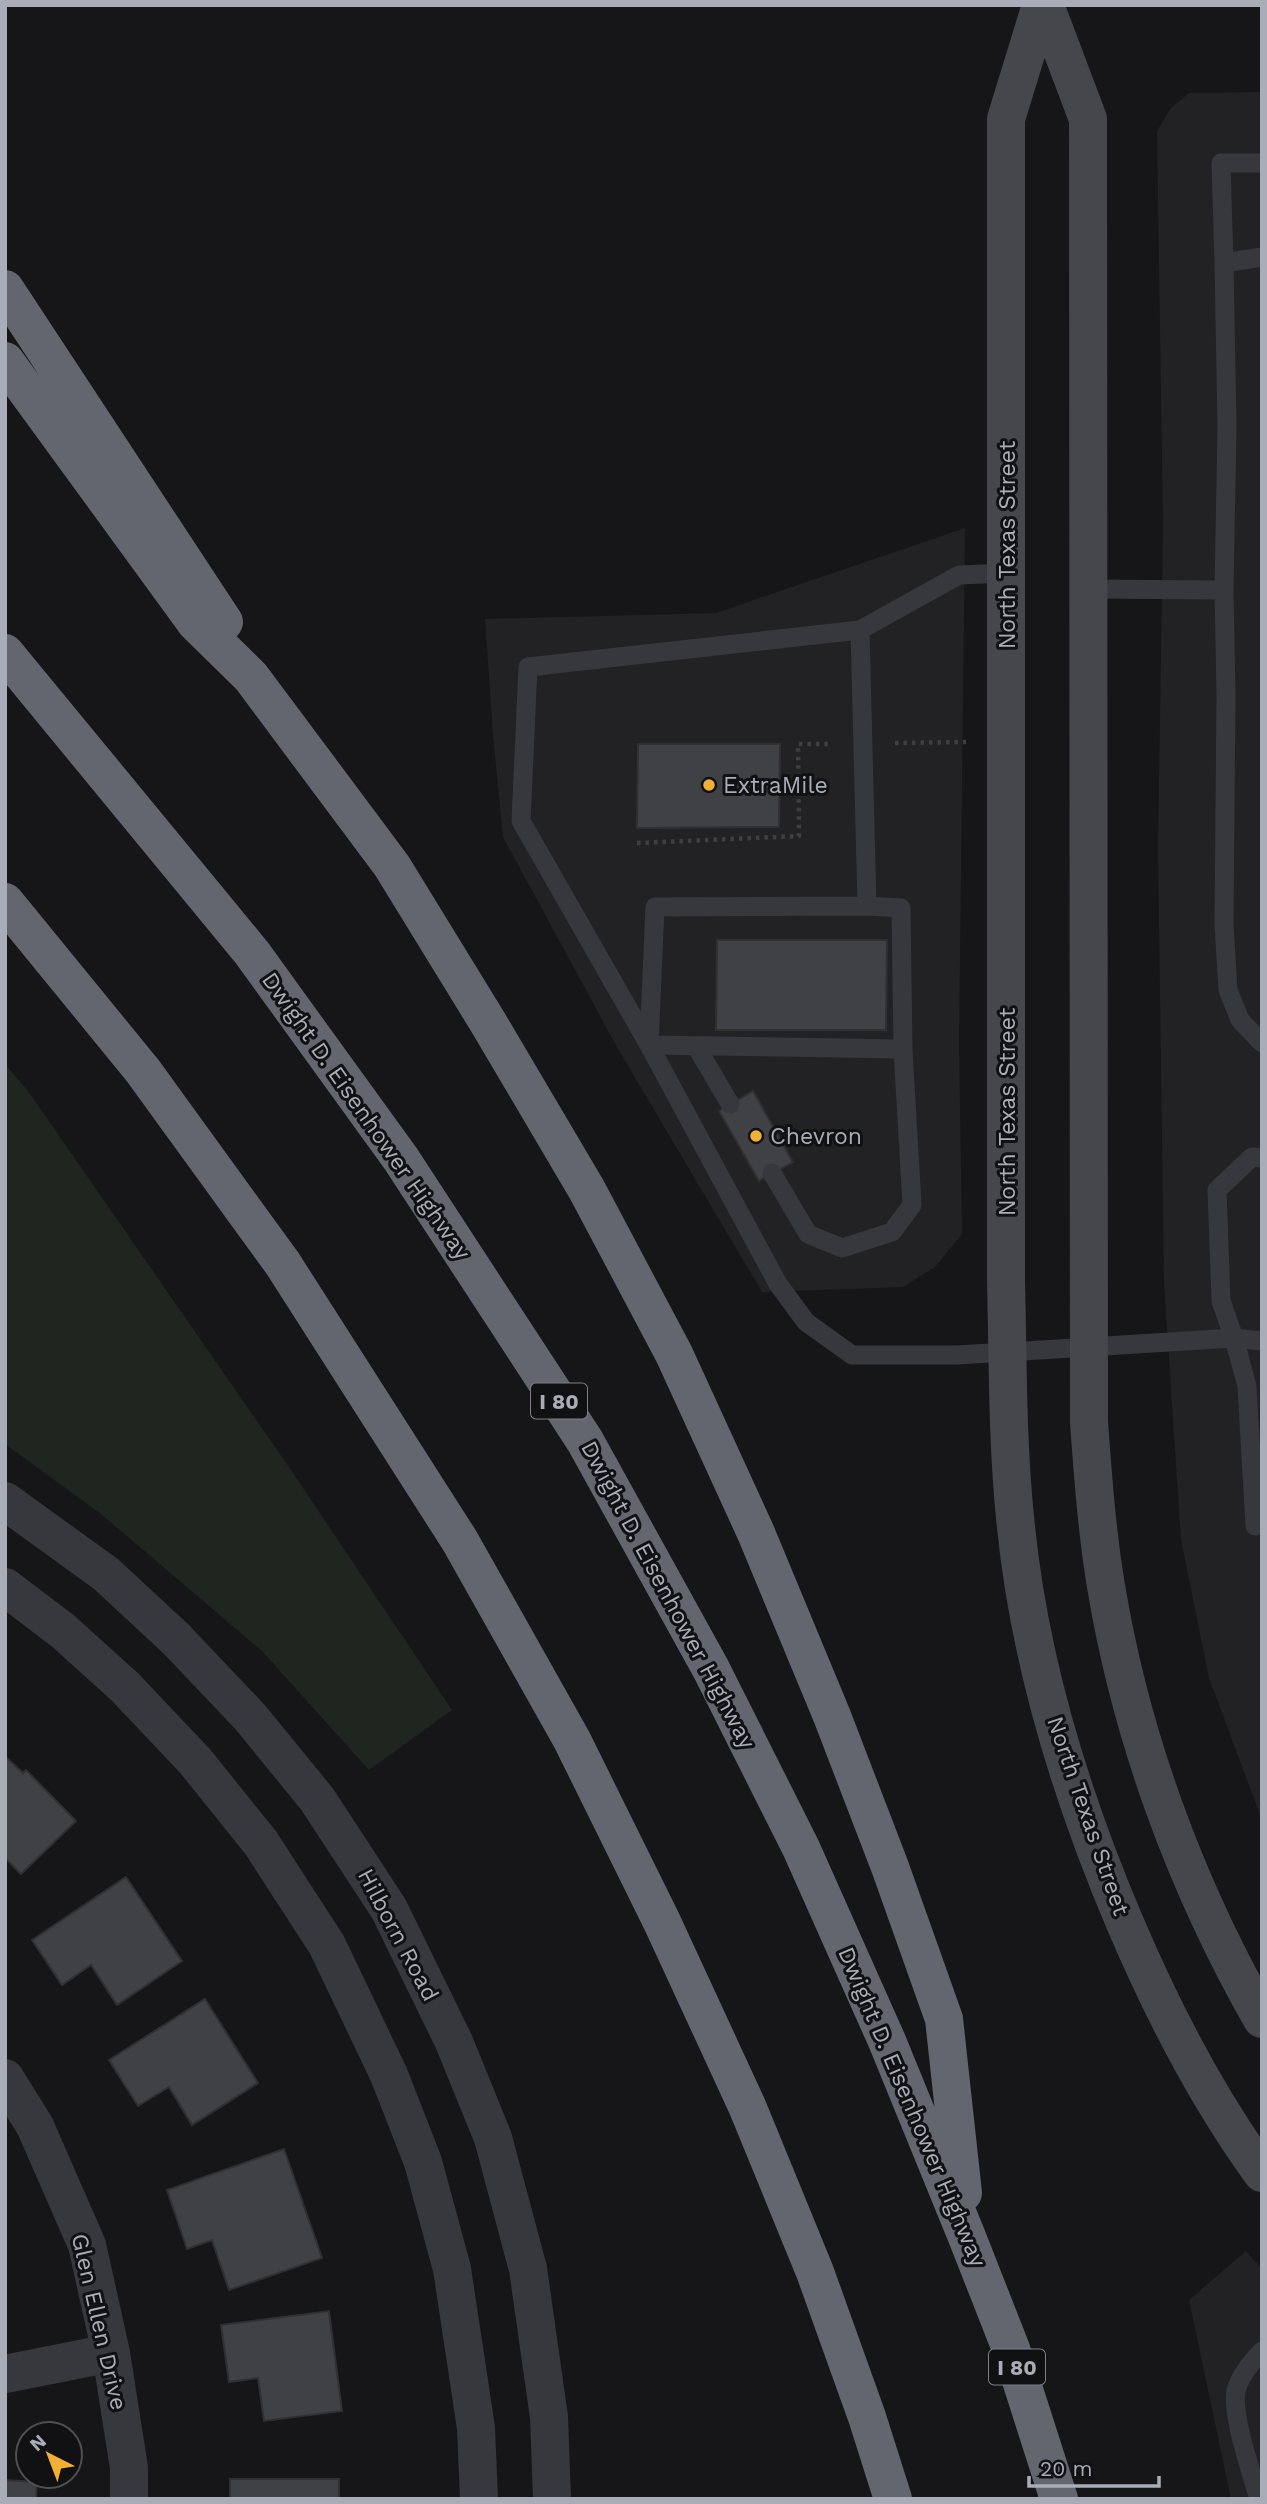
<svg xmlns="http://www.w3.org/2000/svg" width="1267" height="2504" font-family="'Work Sans',sans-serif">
	<rect width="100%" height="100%" fill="#161618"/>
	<path fill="#222225" d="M 1262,92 L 1262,1820 L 1209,1678 L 1181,1540 L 1164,1283 L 1158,848 L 1163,525 L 1157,131 L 1171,108 L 1189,93 Z
		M 965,528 L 959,1044 L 962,1234 L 935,1267 L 903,1287 L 762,1292 L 618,1049 L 503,837 L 493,735 L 485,619 L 716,613 Z
		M 1246,2251 L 1262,2269 L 1262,2499 L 1231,2499 L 1189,2300 Z"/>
	<path fill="#1e261f" d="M 5,1064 L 28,1091 L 291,1470 L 452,1710 L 369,1770 L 262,1651 L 101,1514 L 5,1444 Z"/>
	<path fill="#404145" stroke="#303034" stroke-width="2" d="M 638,744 L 780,744 L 779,827 L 637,828 Z
		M 717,940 L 887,940 L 886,1030 L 716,1030 Z
		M 753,1091 L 793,1162 L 759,1181 L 719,1111 Z
		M 5,1756 L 23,1773 L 26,1770 L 76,1821 L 21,1874 L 5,1858 Z
		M 126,1877 L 182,1961 L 117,2005 L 91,1965 L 62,1985 L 32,1940 Z
		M 205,1999 L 258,2083 L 192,2125 L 169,2087 L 138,2106 L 109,2060 Z
		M 284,2149 L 322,2258 L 229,2290 L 212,2240 L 187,2249 L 167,2190 Z
		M 329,2311 L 342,2411 L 264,2421 L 258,2378 L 229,2382 L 221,2325 Z
		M 230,2479 L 339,2479 L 339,2499 L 230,2499 Z
		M 5,2480 L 37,2482 L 36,2499 L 5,2499 Z"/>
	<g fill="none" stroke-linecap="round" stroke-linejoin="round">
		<path stroke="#3d3f44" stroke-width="4.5" stroke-dasharray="3.5 5" stroke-linecap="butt" d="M 895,743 L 966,742
			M 637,843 L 799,836 L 798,744 L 833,744"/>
		<path stroke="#37383d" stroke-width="19" d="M 1262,257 L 1224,263 L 1227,427 L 1224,590 L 1226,695 L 1224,924 L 1228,990 L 1240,1020 L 1262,1043
			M 1224,263 L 1221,163 L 1262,163
			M 1007,573 L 959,575 L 860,630 L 528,667 L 521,821 L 649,1045 L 778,1284 L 806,1322 L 852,1355 L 958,1355 L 1234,1338 L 1262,1341
			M 1089,589 L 1224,590
			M 867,906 L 901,908 L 903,1049
			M 696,1046 L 730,1104
			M 772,1173 L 808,1234 L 842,1248 L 892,1232 L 912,1205 L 903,1049 L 649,1045 L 655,907 L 867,906 L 860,630
			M 1255,1526 L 1247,1386 L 1234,1338 L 1221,1301 L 1217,1190 L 1252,1157 L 1262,1158
			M 1259,2499 C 1252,2474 1229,2409 1237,2387 C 1242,2374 1252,2361 1262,2351"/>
		<path stroke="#37383d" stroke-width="38" d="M 5,2078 L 35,2126 L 87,2245 L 111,2353 L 129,2468 L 129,2499
			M 5,2374 L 111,2353"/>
		<path stroke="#37383d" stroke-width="38" d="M 5,1501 L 106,1574 L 176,1639 L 250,1717 L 317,1799 L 389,1909 L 454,2042 L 493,2138 L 528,2269 L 549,2417 L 552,2499
			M 5,1587 L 63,1631 L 125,1687 L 195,1761 L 261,1843 L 327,1945 L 389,2075 L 423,2162 L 452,2269 L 476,2428 L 479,2499"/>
		<path stroke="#45474d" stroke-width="38" d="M 1041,5 L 1006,119 L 1006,1280 C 1008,1359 1007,1438 1015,1517 C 1028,1658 1070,1794 1125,1923 C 1162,2010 1206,2096 1262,2173
			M 1045,5 L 1088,119 L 1089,1422 C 1093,1477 1097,1532 1106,1586 C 1131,1737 1186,1886 1262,2019"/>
		<path stroke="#63666e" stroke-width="38" d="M 5,289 L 224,622
			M 5,361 L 196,623 L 251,677 L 392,866 L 489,1024 L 587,1190 L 674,1354 L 756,1533 L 832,1716 L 890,1867 L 944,2019 L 963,2193
			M 5,653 L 252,953 L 401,1159 L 585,1441 L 711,1669 L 801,1848 L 887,2041 L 967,2237 L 1011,2349 L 1059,2499
			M 5,902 L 143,1071 L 283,1264 L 460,1541 L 572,1740 L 662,1922 L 747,2106 L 815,2272 L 867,2417 L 893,2499"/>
	</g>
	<g fill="#f2b134" stroke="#111113" stroke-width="2.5">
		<circle cx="709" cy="785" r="7"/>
		<circle cx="756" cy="1136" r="7"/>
	</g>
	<g text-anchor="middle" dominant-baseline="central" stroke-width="6" stroke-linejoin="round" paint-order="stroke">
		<g fill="#111113" stroke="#7b7e86" stroke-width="2">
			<rect x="531" y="1383.5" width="56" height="35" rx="5"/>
			<rect x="989" y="2349.5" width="56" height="35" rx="5"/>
		</g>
		<g font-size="21" font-weight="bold" fill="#a8adb8">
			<text x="559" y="1401">I 80</text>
			<text x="1017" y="2367">I 80</text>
		</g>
		<g font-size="23" fill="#a8adb8" stroke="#111113">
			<text transform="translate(1007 545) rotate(-90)">North Texas Street</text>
			<text transform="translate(1007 1112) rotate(-90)">North Texas Street</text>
			<text transform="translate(366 1116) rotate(55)">Dwight D. Eisenhower Highway</text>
			<text transform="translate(668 1595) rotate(62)">Dwight D. Eisenhower Highway</text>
			<text transform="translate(1088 1816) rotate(71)">North Texas Street</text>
			<text transform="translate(398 1935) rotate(62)">Hilborn Road</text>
			<text transform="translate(912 2107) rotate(67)">Dwight D. Eisenhower Highway</text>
			<text transform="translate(99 2322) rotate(77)">Glen Ellen Drive</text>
		</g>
		<g font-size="23" fill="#a8adb8" stroke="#111113" text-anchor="start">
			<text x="723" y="785">ExtraMile</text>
			<text x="770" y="1136">Chevron</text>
		</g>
	</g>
	<rect width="1267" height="2504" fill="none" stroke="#a8adb8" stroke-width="14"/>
	<g transform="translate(49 2455) rotate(318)"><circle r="33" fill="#111113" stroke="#4d4f55" stroke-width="2"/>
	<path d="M0-5L12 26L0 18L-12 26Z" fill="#f2b134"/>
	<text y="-10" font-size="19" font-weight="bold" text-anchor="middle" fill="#a8adb8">N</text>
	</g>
	<path d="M1029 2476v10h130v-10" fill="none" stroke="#a8adb8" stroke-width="3.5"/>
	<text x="1040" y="2476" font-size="21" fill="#a8adb8" stroke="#111113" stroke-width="5" paint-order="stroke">20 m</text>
</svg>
